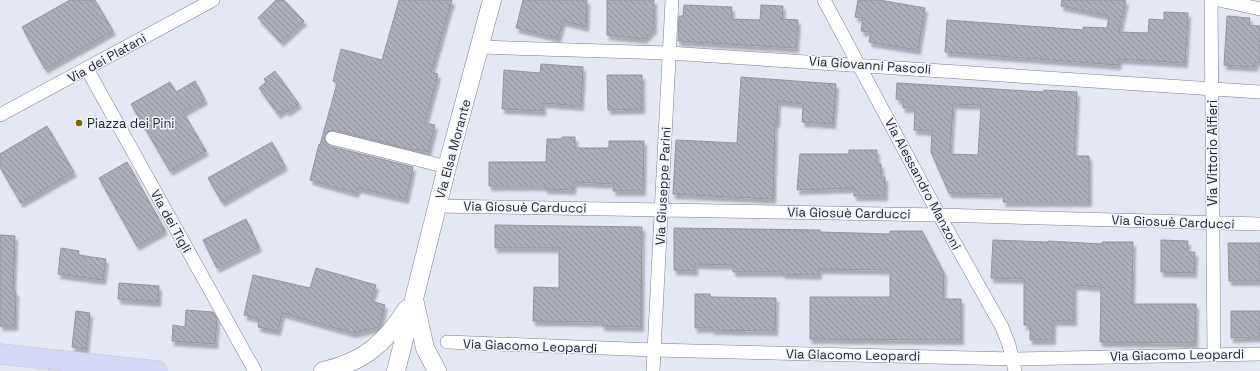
<svg xmlns="http://www.w3.org/2000/svg" width="1260" height="371" font-family="'Space Grotesk',sans-serif">
	<defs>
		<pattern id="building-back-hatch" width="6" height="6" patternUnits="userSpaceOnUse"><rect width="6" height="6" fill="#adb0bc"/><path d="M-1 5l2 2M0 0l6 6M5-1l2 2" fill="none" stroke="#8d8f99"/></pattern>
		<filter id="shadow"><feDropShadow dx="2.5" dy="4.5" stdDeviation="1" flood-color="#0004"/></filter>
	</defs>
	<rect width="100%" height="100%" fill="#e4e7f4"/>
	<path fill="url(#building-back-hatch)" stroke="#9396a1" fill-rule="evenodd" filter="url(#shadow)" d="M 70,0 L 95,0 L 113,31 L 45,69 L 22,27 Z
		M 276,0 L 284,0 L 304,21 L 281,42 L 258,18 Z
		M 399,0 L 452,0 L 431,72 L 438,74 L 425,123 L 435,125 L 428,152 L 417,149 L 417,151 L 334,130 L 327,132 L 324,140 L 330,146 L 413,167 L 406,199 L 358,188 L 356,193 L 310,180 L 319,144 L 320,145 L 337,83 L 333,81 L 341,49 L 382,60 Z
		M 523,0 L 587,0 L 586,27 L 563,21 L 558,38 L 516,28 Z
		M 607,0 L 654,0 L 654,29 L 644,39 L 607,35 Z
		M 858,0 L 879,0 L 925,8 L 918,50 L 869,42 L 871,32 L 861,31 L 863,18 L 855,17 Z
		M 1062,0 L 1126,0 L 1119,32 L 1148,33 L 1149,19 L 1164,20 L 1164,12 L 1188,13 L 1185,63 L 1119,59 L 1118,65 L 945,52 L 947,20 L 1083,30 L 1083,27 L 1107,28 L 1109,16 L 1061,6 Z
		M 684,5 L 732,7 L 731,19 L 760,20 L 761,5 L 783,6 L 782,19 L 798,20 L 796,48 L 678,41 L 679,16 L 683,16 Z
		M 1227,16 L 1250,18 L 1249,25 L 1260,26 L 1260,63 L 1255,62 L 1255,67 L 1224,65 Z
		M 541,64 L 583,67 L 581,106 L 543,103 L 543,111 L 502,109 L 504,70 L 540,73 Z
		M 275,71 L 299,104 L 287,112 L 285,109 L 278,114 L 259,88 L 266,82 L 264,79 Z
		M 607,75 L 642,75 L 642,109 L 608,110 Z
		M 741,77 L 836,84 L 833,124 L 802,122 L 803,104 L 778,101 L 777,123 L 775,123 L 773,199 L 673,194 L 676,140 L 737,143 Z
		M 195,81 L 205,100 L 183,112 L 206,151 L 170,171 L 131,104 L 170,82 L 176,92 Z
		M 897,83 L 1043,92 L 1044,90 L 1077,92 L 1074,156 L 1089,156 L 1089,202 L 1003,202 L 1004,194 L 949,193 L 931,152 L 932,131 L 914,130 L 915,108 L 903,108 L 903,100 L 896,99 ZM 953,104 L 981,105 L 978,155 L 950,154 Z
		M 47,126 L 74,172 L 21,203 L 0,167 L 0,154 Z
		M 562,137 L 575,137 L 575,148 L 609,148 L 609,141 L 644,141 L 643,191 L 613,191 L 614,184 L 574,182 L 573,190 L 545,189 L 545,186 L 489,186 L 489,162 L 546,162 L 547,139 L 562,139 Z
		M 272,142 L 285,166 L 222,202 L 208,178 Z
		M 849,150 L 877,150 L 877,164 L 881,164 L 881,177 L 885,177 L 885,196 L 854,196 L 854,188 L 797,190 L 800,154 L 849,154 Z
		M 127,162 L 165,230 L 137,246 L 99,178 Z
		M 246,219 L 259,247 L 217,268 L 203,240 Z
		M 495,225 L 642,227 L 641,327 L 602,326 L 602,322 L 533,321 L 534,287 L 559,288 L 559,248 L 495,248 Z
		M 674,228 L 820,230 L 820,232 L 890,234 L 890,231 L 922,231 L 944,273 L 943,299 L 961,299 L 961,340 L 810,339 L 810,297 L 890,297 L 890,270 L 819,269 L 819,275 L 783,274 L 783,272 L 733,272 L 733,265 L 695,264 L 695,271 L 674,270 Z
		M 0,235 L 15,236 L 13,291 L 16,292 L 15,326 L 0,326 Z
		M 993,240 L 1048,242 L 1048,241 L 1102,244 L 1102,242 L 1133,242 L 1132,304 L 1196,304 L 1195,343 L 1100,342 L 1101,287 L 1074,285 L 1074,321 L 1053,321 L 1053,340 L 1030,340 L 1030,325 L 1024,325 L 1024,279 L 991,278 Z
		M 1161,240 L 1188,241 L 1187,252 L 1195,252 L 1194,273 L 1161,272 Z
		M 1228,243 L 1260,243 L 1260,281 L 1229,281 Z
		M 61,248 L 79,251 L 78,255 L 106,259 L 103,280 L 58,274 Z
		M 316,268 L 376,285 L 371,301 L 385,305 L 379,327 L 353,333 L 282,313 L 278,331 L 258,327 L 259,319 L 244,315 L 253,275 L 310,288 Z
		M 119,283 L 159,286 L 158,302 L 118,299 Z
		M 695,294 L 710,294 L 710,297 L 776,298 L 775,331 L 712,330 L 712,328 L 695,328 Z
		M 186,310 L 213,312 L 217,318 L 215,344 L 172,341 L 173,325 L 185,327 Z
		M 76,311 L 90,313 L 86,349 L 72,347 Z
		M 1231,311 L 1260,311 L 1260,337 L 1231,338 Z"/>
	<g fill="none" stroke-linecap="round" stroke-linejoin="round">
		<defs>
			<path id="street" d="M 824,0 L 939,215 L 1002,327 L 1009,345 L 1015,371
				M 1211,0 L 1214,354
				M 1219,0 L 1260,9
				M 480,47 L 669,53 L 1260,92
				M 87,69 L 255,371
				M 0,115 L 213,0
				M 332,138 L 447,167
				M 438,206 L 939,215 L 1260,224
				M 447,342 L 654,350 L 1013,359 L 1260,354
				M 653,371 L 672,0"/>
			<path id="secondary" d="M 415,303 L 425,348 L 437,371
				M 323,371 C 364,362 385,343 407,309
				M 396,371 L 447,167 L 492,0"/>
			<path id="primary" d="M 0,354 L 157,371"/>
		</defs>
		<use href="#street" stroke="#7e808b" stroke-width="14"/>
		<use href="#secondary" stroke="#7e808b" stroke-width="19"/>
		<use href="#primary" stroke="#c6c7c8" stroke-width="21"/>
		<use href="#street" stroke="#fff" stroke-width="13"/>
		<use href="#secondary" stroke="#fff" stroke-width="18"/>
		<use href="#primary" stroke="#d3d9f5" stroke-width="20"/>
	</g>
	<circle fill="#7e6900" stroke="#f2f5ff" stroke-width="1.5" cx="79" cy="123" r="4"/>
	<g text-anchor="middle" dominant-baseline="central" stroke-width="3" stroke-linejoin="round" paint-order="stroke">
		<g font-size="13" fill="#25262b" stroke="#f2f5ff">
			<text transform="translate(107 58) rotate(-29)">Via dei Platani</text>
			<text transform="translate(870 65) rotate(4)">Via Giovanni Pascoli</text>
			<text transform="translate(453 149) rotate(-75)">Via Elsa Morante</text>
			<text transform="translate(1212 153) rotate(-90)">Via Vittorio Alfieri</text>
			<text transform="translate(923 184) rotate(62)">Via Alessandro Manzoni</text>
			<text transform="translate(663 186) rotate(-87)">Via Giuseppe Parini</text>
			<text transform="translate(525 207) rotate(1)">Via Giosuè Carducci</text>
			<text transform="translate(849 213) rotate(1)">Via Giosuè Carducci</text>
			<text transform="translate(171 221) rotate(61)">Via dei Tigli</text>
			<text transform="translate(1173 222) rotate(2)">Via Giosuè Carducci</text>
			<text transform="translate(530 346) rotate(2)">Via Giacomo Leopardi</text>
			<text transform="translate(853 355) rotate(1)">Via Giacomo Leopardi</text>
			<text transform="translate(1177 355) rotate(-1)">Via Giacomo Leopardi</text>
		</g>
		<g font-size="13" fill="#25262b" stroke="#f2f5ff" text-anchor="start">
			<text x="87" y="123">Piazza dei Pini</text>
		</g>
	</g>
</svg>
